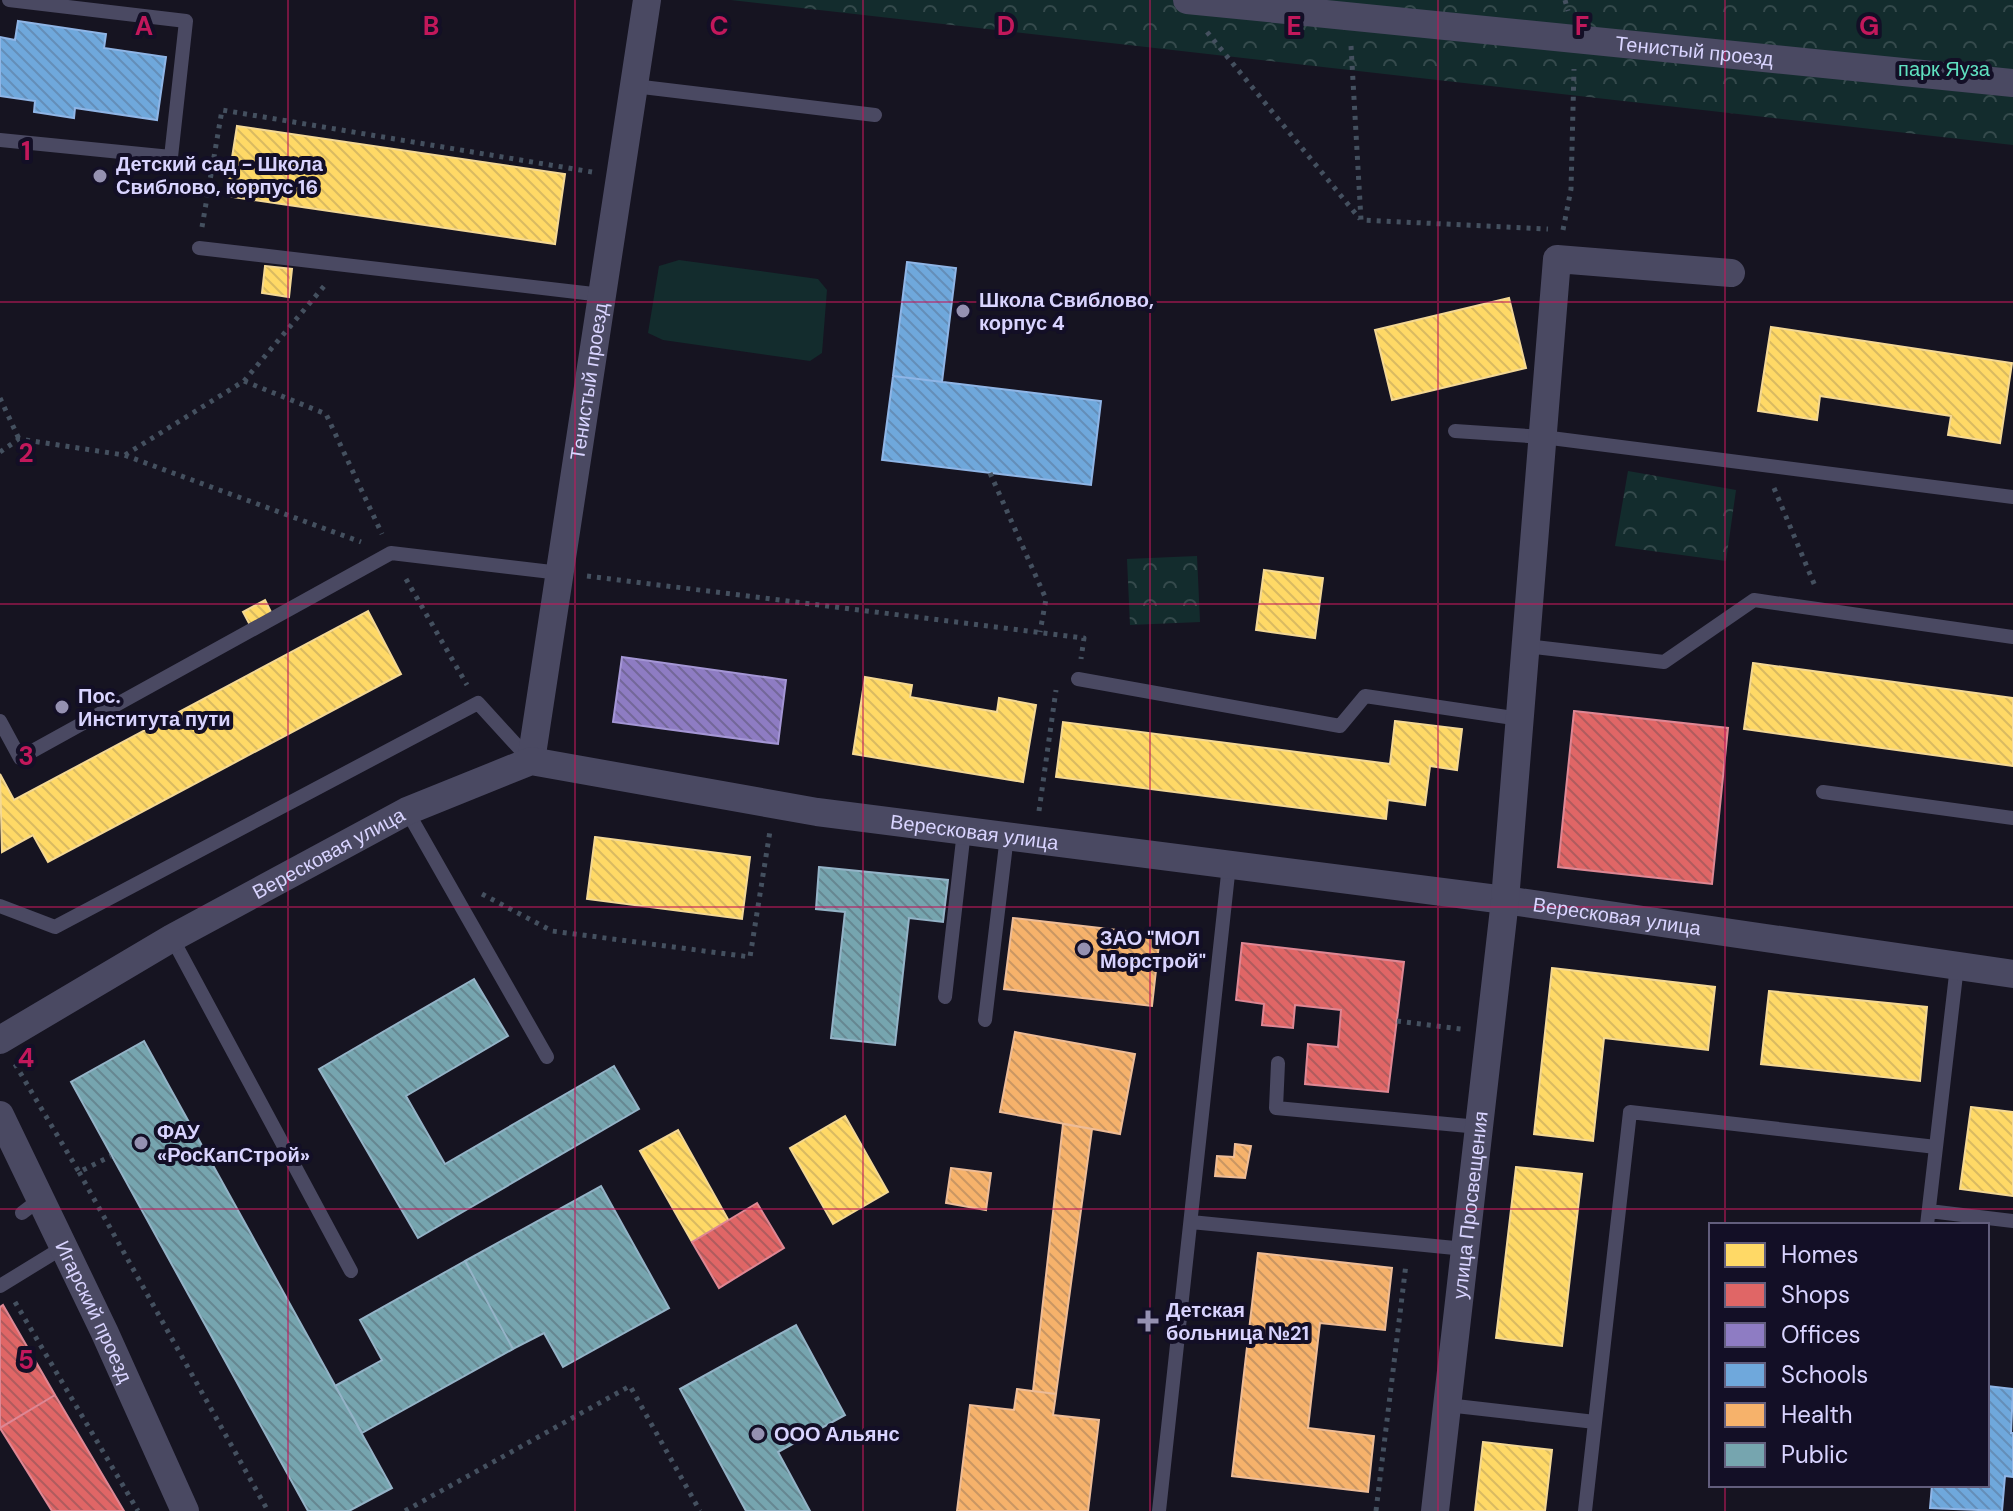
<svg xmlns="http://www.w3.org/2000/svg" width="2013" height="1511" font-family="'DM Sans',sans-serif">
	<defs>
		<pattern id="park-crowns" width="20" height="18" patternUnits="userSpaceOnUse" patternTransform="scale(2)"><rect width="20" height="18" fill="#132c2d"/><path d="M2 6a3 3 0 1 1 6 0M12 15a3 3 0 1 1 6 0" fill="none" stroke="#354a4c"/></pattern>
		<pattern id="homes-back-hatch" width="6" height="6" patternUnits="userSpaceOnUse" patternTransform="scale(2)"><rect width="6" height="6" fill="#ffd966"/><path d="M-1 5l2 2M0 0l6 6M5-1l2 2" fill="none" stroke="#d9ba61"/></pattern>
		<pattern id="shops-back-hatch" width="6" height="6" patternUnits="userSpaceOnUse" patternTransform="scale(2)"><rect width="6" height="6" fill="#e06666"/><path d="M-1 5l2 2M0 0l6 6M5-1l2 2" fill="none" stroke="#b05b5e"/></pattern>
		<pattern id="offices-back-hatch" width="6" height="6" patternUnits="userSpaceOnUse" patternTransform="scale(2)"><rect width="6" height="6" fill="#8e7cc3"/><path d="M-1 5l2 2M0 0l6 6M5-1l2 2" fill="none" stroke="#736799"/></pattern>
		<pattern id="schools-back-hatch" width="6" height="6" patternUnits="userSpaceOnUse" patternTransform="scale(2)"><rect width="6" height="6" fill="#6fa8dc"/><path d="M-1 5l2 2M0 0l6 6M5-1l2 2" fill="none" stroke="#648eb8"/></pattern>
		<pattern id="health-back-hatch" width="6" height="6" patternUnits="userSpaceOnUse" patternTransform="scale(2)"><rect width="6" height="6" fill="#f6b26b"/><path d="M-1 5l2 2M0 0l6 6M5-1l2 2" fill="none" stroke="#c99663"/></pattern>
		<pattern id="public-back-hatch" width="6" height="6" patternUnits="userSpaceOnUse" patternTransform="scale(2)"><rect width="6" height="6" fill="#76a5af"/><path d="M-1 5l2 2M0 0l6 6M5-1l2 2" fill="none" stroke="#668791"/></pattern>
	</defs>
	<rect width="100%" height="100%" fill="#161421"/>
	<path fill="#132c2d" d="M 679,260 L 818,279 L 827,290 L 822,353 L 810,361 L 663,340 L 648,333 L 659,266 Z"/>
	<path fill="url(#park-crowns)" d="M 731,0 L 2013,0 L 2013,145 Z
		M 1628,471 L 1736,490 L 1726,561 L 1615,546 Z
		M 1197,556 L 1200,622 L 1130,625 L 1127,559 Z"/>
	<path fill="url(#homes-back-hatch)" stroke="#f4d894" stroke-width="2" d="M 237,126 L 565,174 L 555,244 L 226,196 Z
		M 265,266 L 292,269 L 289,297 L 262,293 Z
		M 1509,298 L 1526,368 L 1392,400 L 1375,330 Z
		M 1771,327 L 2012,363 L 2000,443 L 1948,435 L 1951,416 L 1820,396 L 1817,420 L 1758,411 Z
		M 1264,570 L 1323,578 L 1315,638 L 1256,630 Z
		M 265,600 L 273,616 L 251,627 L 243,612 Z
		M 368,611 L 401,674 L 48,862 L 33,835 L 2,852 L 0,774 L 14,800 Z
		M 1753,663 L 2013,698 L 2013,766 L 1744,729 Z
		M 865,677 L 912,685 L 910,697 L 997,712 L 999,698 L 1036,705 L 1023,782 L 853,754 Z
		M 1395,721 L 1462,729 L 1457,770 L 1430,766 L 1425,805 L 1388,800 L 1386,819 L 1056,777 L 1063,722 L 1390,764 Z
		M 595,837 L 750,857 L 742,919 L 587,899 Z
		M 1552,968 L 1715,987 L 1708,1050 L 1604,1038 L 1593,1141 L 1534,1134 Z
		M 1769,991 L 1927,1007 L 1920,1081 L 1761,1064 Z
		M 1971,1107 L 2013,1112 L 2013,1196 L 1960,1189 Z
		M 845,1116 L 888,1192 L 833,1224 L 790,1148 Z
		M 678,1130 L 729,1221 L 692,1242 L 640,1151 Z
		M 1516,1167 L 1582,1174 L 1562,1346 L 1496,1338 Z
		M 1483,1442 L 1552,1450 L 1545,1511 L 1475,1511 Z"/>
	<path fill="url(#shops-back-hatch)" stroke="#de8794" stroke-width="2" d="M 1574,711 L 1728,728 L 1712,884 L 1558,867 Z
		M 1242,943 L 1404,962 L 1388,1092 L 1305,1084 L 1308,1044 L 1338,1047 L 1341,1010 L 1295,1005 L 1293,1028 L 1262,1025 L 1264,1004 L 1236,1000 Z
		M 757,1203 L 784,1248 L 719,1288 L 692,1242 Z
		M 3,1305 L 55,1395 L 0,1428 L 0,1307 Z
		M 55,1395 L 124,1511 L 52,1511 L 0,1428 Z"/>
	<path fill="url(#offices-back-hatch)" stroke="#a496d5" stroke-width="2" d="M 622,657 L 786,680 L 778,744 L 613,722 Z"/>
	<path fill="url(#schools-back-hatch)" stroke="#8fb5e6" stroke-width="2" d="M 18,21 L 106,34 L 104,48 L 166,57 L 157,120 L 75,108 L 74,118 L 34,112 L 35,101 L 0,96 L 0,37 L 15,40 Z
		M 907,262 L 956,268 L 942,382 L 893,376 Z
		M 893,376 L 1101,401 L 1091,485 L 882,460 Z
		M 1987,1386 L 2013,1389 L 2011,1433 L 2013,1433 L 2013,1477 L 2005,1476 L 2002,1511 L 1930,1508 L 1932,1485 L 1987,1485 Z"/>
	<path fill="url(#health-back-hatch)" stroke="#edbc97" stroke-width="2" d="M 1013,918 L 1160,935 L 1152,1006 L 1004,989 Z
		M 1015,1032 L 1135,1054 L 1120,1134 L 1000,1112 Z
		M 1063,1124 L 1092,1129 L 1056,1394 L 1033,1391 Z
		M 1235,1144 L 1251,1146 L 1245,1178 L 1215,1176 L 1217,1156 L 1234,1157 Z
		M 951,1168 L 991,1173 L 986,1210 L 946,1203 Z
		M 1258,1253 L 1392,1268 L 1385,1330 L 1320,1323 L 1308,1428 L 1374,1436 L 1368,1492 L 1232,1476 Z
		M 1017,1389 L 1056,1394 L 1053,1415 L 1099,1420 L 1088,1511 L 957,1511 L 970,1405 L 1014,1410 Z"/>
	<path fill="url(#public-back-hatch)" stroke="#94b3c7" stroke-width="2" d="M 819,867 L 948,880 L 943,922 L 909,918 L 895,1045 L 831,1038 L 845,912 L 816,909 Z
		M 474,979 L 508,1036 L 406,1096 L 445,1164 L 614,1066 L 639,1109 L 418,1238 L 319,1069 Z
		M 144,1041 L 392,1488 L 349,1511 L 308,1511 L 71,1082 Z
		M 601,1186 L 669,1308 L 563,1367 L 544,1333 L 513,1349 L 465,1261 Z
		M 465,1261 L 513,1349 L 362,1433 L 335,1386 L 382,1360 L 360,1320 Z
		M 796,1325 L 845,1415 L 778,1452 L 810,1511 L 746,1511 L 680,1389 Z"/>
	<g fill="none" stroke-linecap="round" stroke-linejoin="round">
		<path stroke="#44505f" stroke-width="5" stroke-dasharray="4 6" stroke-linecap="butt" d="M 1565,0 L 1568,11
			M 1207,32 L 1360,219
			M 1351,46 L 1361,220 L 1548,229
			M 202,227 L 222,110 L 592,172
			M 1563,230 L 1571,189 L 1574,69
			M 244,381 L 326,414 L 382,534
			M 0,398 L 19,439
			M 0,452 L 19,439 L 124,455 L 361,542
			M 125,455 L 244,381 L 325,285
			M 990,473 L 1046,599 L 1040,632
			M 1774,488 L 1815,586
			M 587,576 L 1084,638 L 1081,659
			M 406,579 L 467,685
			M 1039,811 L 1056,690
			M 482,894 L 552,931 L 750,957 L 770,831
			M 1397,1021 L 1461,1029
			M 15,1064 L 79,1172 L 111,1156
			M 79,1172 L 268,1511
			M 15,1302 L 138,1511
			M 405,1511 L 630,1386 L 700,1511
			M 1376,1511 L 1406,1264"/>
		<path stroke="#4a4962" stroke-width="14" d="M 634,86 L 875,115
			M 0,140 L 171,157 L 186,21 L 9,0
			M 199,248 L 602,295
			M 1455,431 L 1543,437 L 2013,497
			M 1526,646 L 1664,662 L 1754,600 L 2013,637
			M 1078,679 L 1340,726 L 1365,696 L 1520,719
			M 0,721 L 20,758 L 391,553 L 560,573
			M 1823,792 L 2013,818
			M 407,811 L 547,1057
			M 0,906 L 55,927 L 478,703 L 531,761
			M 172,938 L 351,1271
			M 945,997 L 964,831
			M 985,1020 L 1007,836
			M 1278,1063 L 1276,1108 L 1479,1127
			M 1929,1211 L 2013,1221
			M 22,1213 L 39,1200
			M 1191,1222 L 1465,1249
			M 1927,1225 L 1957,966
			M 0,1286 L 62,1248
			M 1447,1405 L 1595,1422
			M 1159,1511 L 1229,865
			M 1585,1511 L 1630,1112 L 1936,1147"/>
		<g stroke="#4a4962" stroke-width="28">
			<path id="s1" d="M 1187,0 L 2013,83"/>
			<path id="s2" d="M 531,761 L 647,0"/>
			<path id="s3" d="M 0,1040 L 172,938 L 407,811 L 531,761 L 817,812 L 1505,900 L 2013,974"/>
			<path id="s4" d="M 0,1115 L 104,1331 L 185,1511"/>
			<path id="s5" d="M 1435,1511 L 1505,900 L 1557,259 L 1731,273"/>
		</g>
	</g>
	<path fill="none" stroke="#c2185b" stroke-width="2" stroke-opacity="0.55" d="M 288,0 L 288,1511M 575,0 L 575,1511M 863,0 L 863,1511M 1150,0 L 1150,1511M 1438,0 L 1438,1511M 1725,0 L 1725,1225M 0,302 L 2013,302M 0,604 L 2013,604M 0,907 L 2013,907M 0,1209 L 2013,1209M 1725,1485 L 1725,1511"/>
	<g fill="#9591b1" stroke="#130f26" stroke-width="3">
		<circle cx="100" cy="176" r="8"/>
		<circle cx="963" cy="311" r="8"/>
		<circle cx="62" cy="707" r="8"/>
		<circle cx="1084" cy="949" r="8"/>
		<circle cx="141" cy="1143" r="8"/>
		<path d="M1144 1309h8v8h8v8h-8v8h-8v-8h-8v-8h8z"/>
		<circle cx="758" cy="1434" r="8"/>
	</g>
	<g text-anchor="middle" dominant-baseline="central" stroke-width="8" stroke-linejoin="round" paint-order="stroke">
		<g font-size="20" fill="#d9d4ff" stroke="#130f26">
			<text stroke="none"><textPath href="#s1" startOffset="510">Тенистый проезд</textPath></text>
			<text stroke="none"><textPath href="#s2" startOffset="384">Тенистый проезд</textPath></text>
			<text stroke="none"><textPath href="#s3" startOffset="1050">Вересковая улица</textPath></text>
			<text stroke="none"><textPath href="#s3" startOffset="378">Вересковая улица</textPath></text>
			<text stroke="none"><textPath href="#s3" startOffset="1698">Вересковая улица</textPath></text>
			<text stroke="none"><textPath href="#s5" startOffset="308">улица Просвещения</textPath></text>
			<text stroke="none"><textPath href="#s4" startOffset="218">Игарский проезд</textPath></text>
		</g>
		<g font-size="20" fill="#5fe0c0" stroke="#130f26">
			<text x="1944" y="69">парк Яуза</text>
		</g>
		<g font-size="20" font-weight="bold" fill="#d9d4ff" stroke="#130f26" text-anchor="start">
			<text x="116" y="164">Детский сад - Школа<tspan x="116" dy="23">Свиблово, корпус 16</tspan></text>
			<text x="979" y="300">Школа Свиблово,<tspan x="979" dy="23">корпус 4</tspan></text>
			<text x="78" y="696">Пос.<tspan x="78" dy="23">Института пути</tspan></text>
			<text x="1100" y="938">ЗАО "МОЛ<tspan x="1100" dy="23">Морстрой"</tspan></text>
			<text x="157" y="1132">ФАУ<tspan x="157" dy="23">«РосКапСтрой»</tspan></text>
			<text x="1166" y="1310">Детская<tspan x="1166" dy="23">больница №21</tspan></text>
			<text x="774" y="1434">ООО Альянс</text>
		</g>
	</g>
	<g font-size="26" text-anchor="middle" font-weight="bold" fill="#c2185b" stroke="#130f26" stroke-width="8" stroke-linejoin="round" paint-order="stroke">
		<text x="144" y="35">A</text>
		<text x="431" y="35">B</text>
		<text x="719" y="35">C</text>
		<text x="1006" y="35">D</text>
		<text x="1294" y="35">E</text>
		<text x="1582" y="35">F</text>
		<text x="1869" y="35">G</text>
		<text x="26" y="160">1</text>
		<text x="26" y="462">2</text>
		<text x="26" y="765">3</text>
		<text x="26" y="1067">4</text>
		<text x="26" y="1369">5</text>
	</g>
	<rect x="1709" y="1223" width="280" height="264" fill="#130f26" stroke="#625e7d" stroke-width="2"/>
	<rect x="1725" y="1243" width="40" height="24" fill="#ffd966" stroke="#625e7d" stroke-width="2"/>
	<text x="1781" y="1263" font-size="24" fill="#d9d4ff">Homes</text>
	<rect x="1725" y="1283" width="40" height="24" fill="#e06666" stroke="#625e7d" stroke-width="2"/>
	<text x="1781" y="1303" font-size="24" fill="#d9d4ff">Shops</text>
	<rect x="1725" y="1323" width="40" height="24" fill="#8e7cc3" stroke="#625e7d" stroke-width="2"/>
	<text x="1781" y="1343" font-size="24" fill="#d9d4ff">Offices</text>
	<rect x="1725" y="1363" width="40" height="24" fill="#6fa8dc" stroke="#625e7d" stroke-width="2"/>
	<text x="1781" y="1383" font-size="24" fill="#d9d4ff">Schools</text>
	<rect x="1725" y="1403" width="40" height="24" fill="#f6b26b" stroke="#625e7d" stroke-width="2"/>
	<text x="1781" y="1423" font-size="24" fill="#d9d4ff">Health</text>
	<rect x="1725" y="1443" width="40" height="24" fill="#76a5af" stroke="#625e7d" stroke-width="2"/>
	<text x="1781" y="1463" font-size="24" fill="#d9d4ff">Public</text>
</svg>
